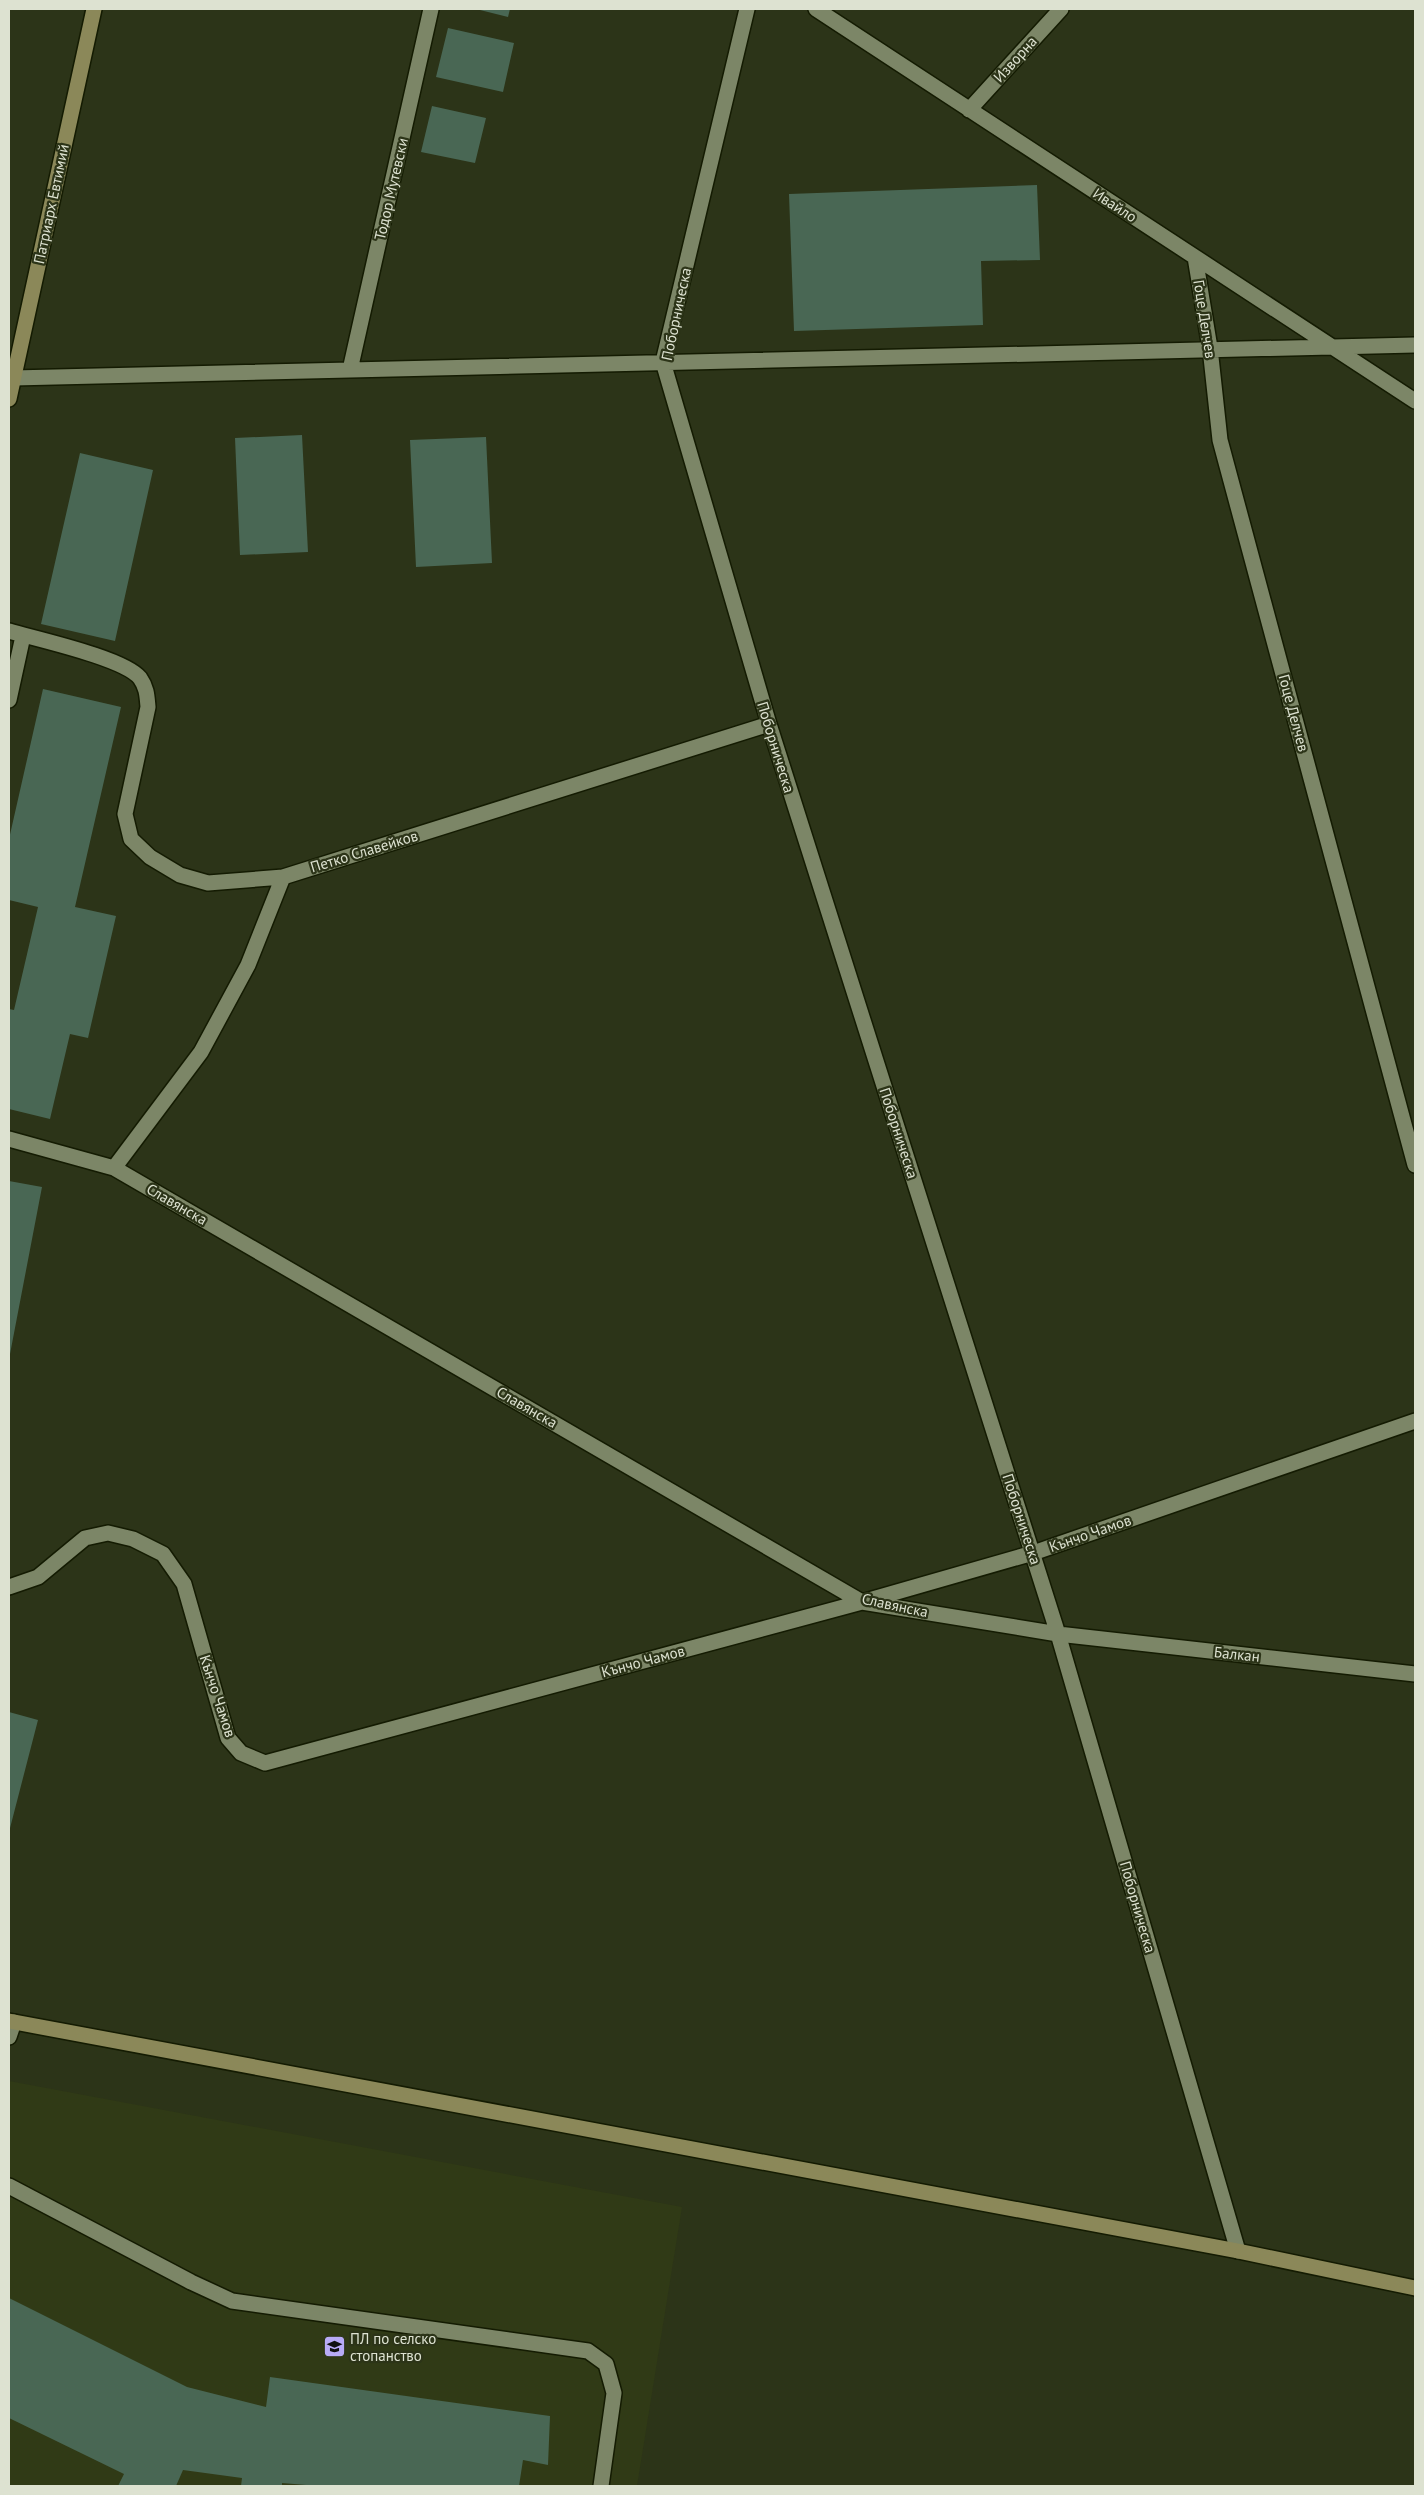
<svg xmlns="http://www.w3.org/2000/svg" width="1424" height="2495" font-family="'PT Sans',sans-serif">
	<rect width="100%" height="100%" fill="#2c3418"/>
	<path fill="#303a16" d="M 9,2081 L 682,2207 L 637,2486 L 9,2486 Z"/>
	<path fill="#496754" d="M 476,9 L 510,9 L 508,17 Z
		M 448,28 L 514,43 L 503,92 L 436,77 Z
		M 432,106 L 486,118 L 475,163 L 421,152 Z
		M 1037,185 L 1040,260 L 981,261 L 983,325 L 794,331 L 789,194 Z
		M 302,435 L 308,552 L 240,555 L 235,438 Z
		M 486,437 L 492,563 L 416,567 L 410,440 Z
		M 80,453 L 153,470 L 115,641 L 41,624 Z
		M 43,689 L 121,707 L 75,907 L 116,916 L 88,1038 L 70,1034 L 50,1119 L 9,1109 L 9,1009 L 14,1010 L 38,907 L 9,900 L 9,839 Z
		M 9,1181 L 42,1187 L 10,1354 L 9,1354 Z
		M 9,1712 L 38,1720 L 9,1832 Z
		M 9,2298 L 187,2387 L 266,2407 L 270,2377 L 550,2416 L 548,2465 L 523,2460 L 519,2486 L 318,2486 L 282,2483 L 282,2486 L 241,2486 L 242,2478 L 183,2470 L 176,2486 L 118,2486 L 124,2474 L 9,2418 Z"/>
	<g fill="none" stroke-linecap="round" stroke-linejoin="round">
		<defs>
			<path id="lane" d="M 9,2037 L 14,2022
				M 9,2186 L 191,2282 L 232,2301 L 588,2351 L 606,2364 L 614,2393 L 601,2486"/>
			<path id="street" d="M 747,9 L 663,362 L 769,724 L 1058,1634 L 1238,2251
				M 816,9 L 1415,401
				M 969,110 L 1061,9
				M 1195,257 L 1210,348 L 1220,440 L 1415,1165
				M 350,370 L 431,9
				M 13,378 L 1415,345
				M 9,631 C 36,639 124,658 140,678 C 147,688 147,696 148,707 L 125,814 L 131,839 L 150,857 L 180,875 L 208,883 L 283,877
				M 9,700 L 23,636
				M 9,1139 L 114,1168 L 862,1602 L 1058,1634 L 1415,1674
				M 114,1168 L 201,1052 L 248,965 L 283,877 L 769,724
				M 9,1587 L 38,1577 L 85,1538 L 108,1533 L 133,1539 L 163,1554 L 184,1584 L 228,1738 L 241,1753 L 265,1763 L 862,1602 L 1033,1553 L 1415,1421"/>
			<path id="secondary" d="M 9,399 L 94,9
				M 9,2021 L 1238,2251 L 1415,2288"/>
		</defs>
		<use href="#lane" stroke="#141b02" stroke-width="18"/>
		<use href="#street" stroke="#141b02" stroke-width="18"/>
		<use href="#secondary" stroke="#141b02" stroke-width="18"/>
		<use href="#lane" stroke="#7c8667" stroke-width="15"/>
		<use href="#street" stroke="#7c8667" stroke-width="15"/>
		<use href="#secondary" stroke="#8b8859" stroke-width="15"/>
	</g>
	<defs>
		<symbol id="school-square" viewBox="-11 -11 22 22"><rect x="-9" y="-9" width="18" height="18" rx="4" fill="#b8abf7" stroke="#2c3418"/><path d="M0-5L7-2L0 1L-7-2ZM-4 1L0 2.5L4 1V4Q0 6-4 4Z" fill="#111"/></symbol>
	</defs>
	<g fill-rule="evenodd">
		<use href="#school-square" x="322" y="2334" width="25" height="25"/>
	</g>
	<g text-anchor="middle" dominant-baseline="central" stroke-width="4.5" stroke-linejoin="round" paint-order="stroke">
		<g font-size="15" fill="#dde2d1" stroke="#2c3418">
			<text transform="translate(1015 59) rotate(-48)">Изворна</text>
			<text transform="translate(391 189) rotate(-77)">Тодор Мутевски</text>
			<text transform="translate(51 204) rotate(-78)">Патриарх Евтимий</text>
			<text transform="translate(1115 205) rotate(33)">Ивайло</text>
			<text transform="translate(676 314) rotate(-78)">Поборническа</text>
			<text transform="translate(1205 319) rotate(81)">Гоце Делчев</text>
			<text transform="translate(1294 713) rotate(75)">Гоце Делчев</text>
			<text transform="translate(776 747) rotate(73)">Поборническа</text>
			<text transform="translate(364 851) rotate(-17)">Петко Славейков</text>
			<text transform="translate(899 1133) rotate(72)">Поборническа</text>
			<text transform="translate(177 1204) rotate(30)">Славянска</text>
			<text transform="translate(527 1407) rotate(30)">Славянска</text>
			<text transform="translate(1022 1519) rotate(72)">Поборническа</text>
			<text transform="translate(1090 1533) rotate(-19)">Кънчо Чамов</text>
			<text transform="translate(895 1605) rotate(12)">Славянска</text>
			<text transform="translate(1237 1654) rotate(6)">Балкан</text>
			<text transform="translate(643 1661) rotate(-15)">Кънчо Чамов</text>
			<text transform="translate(218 1696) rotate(72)">Кънчо Чамов</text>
			<text transform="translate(1138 1907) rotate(74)">Поборническа</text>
		</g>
		<g font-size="15" fill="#dde2d1" stroke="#2c3418" text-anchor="start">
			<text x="350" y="2338">ПЛ по селско<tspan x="350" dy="17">стопанство</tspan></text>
		</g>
	</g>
	<rect width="1424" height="2495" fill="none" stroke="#dde2d1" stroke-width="20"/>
</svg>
